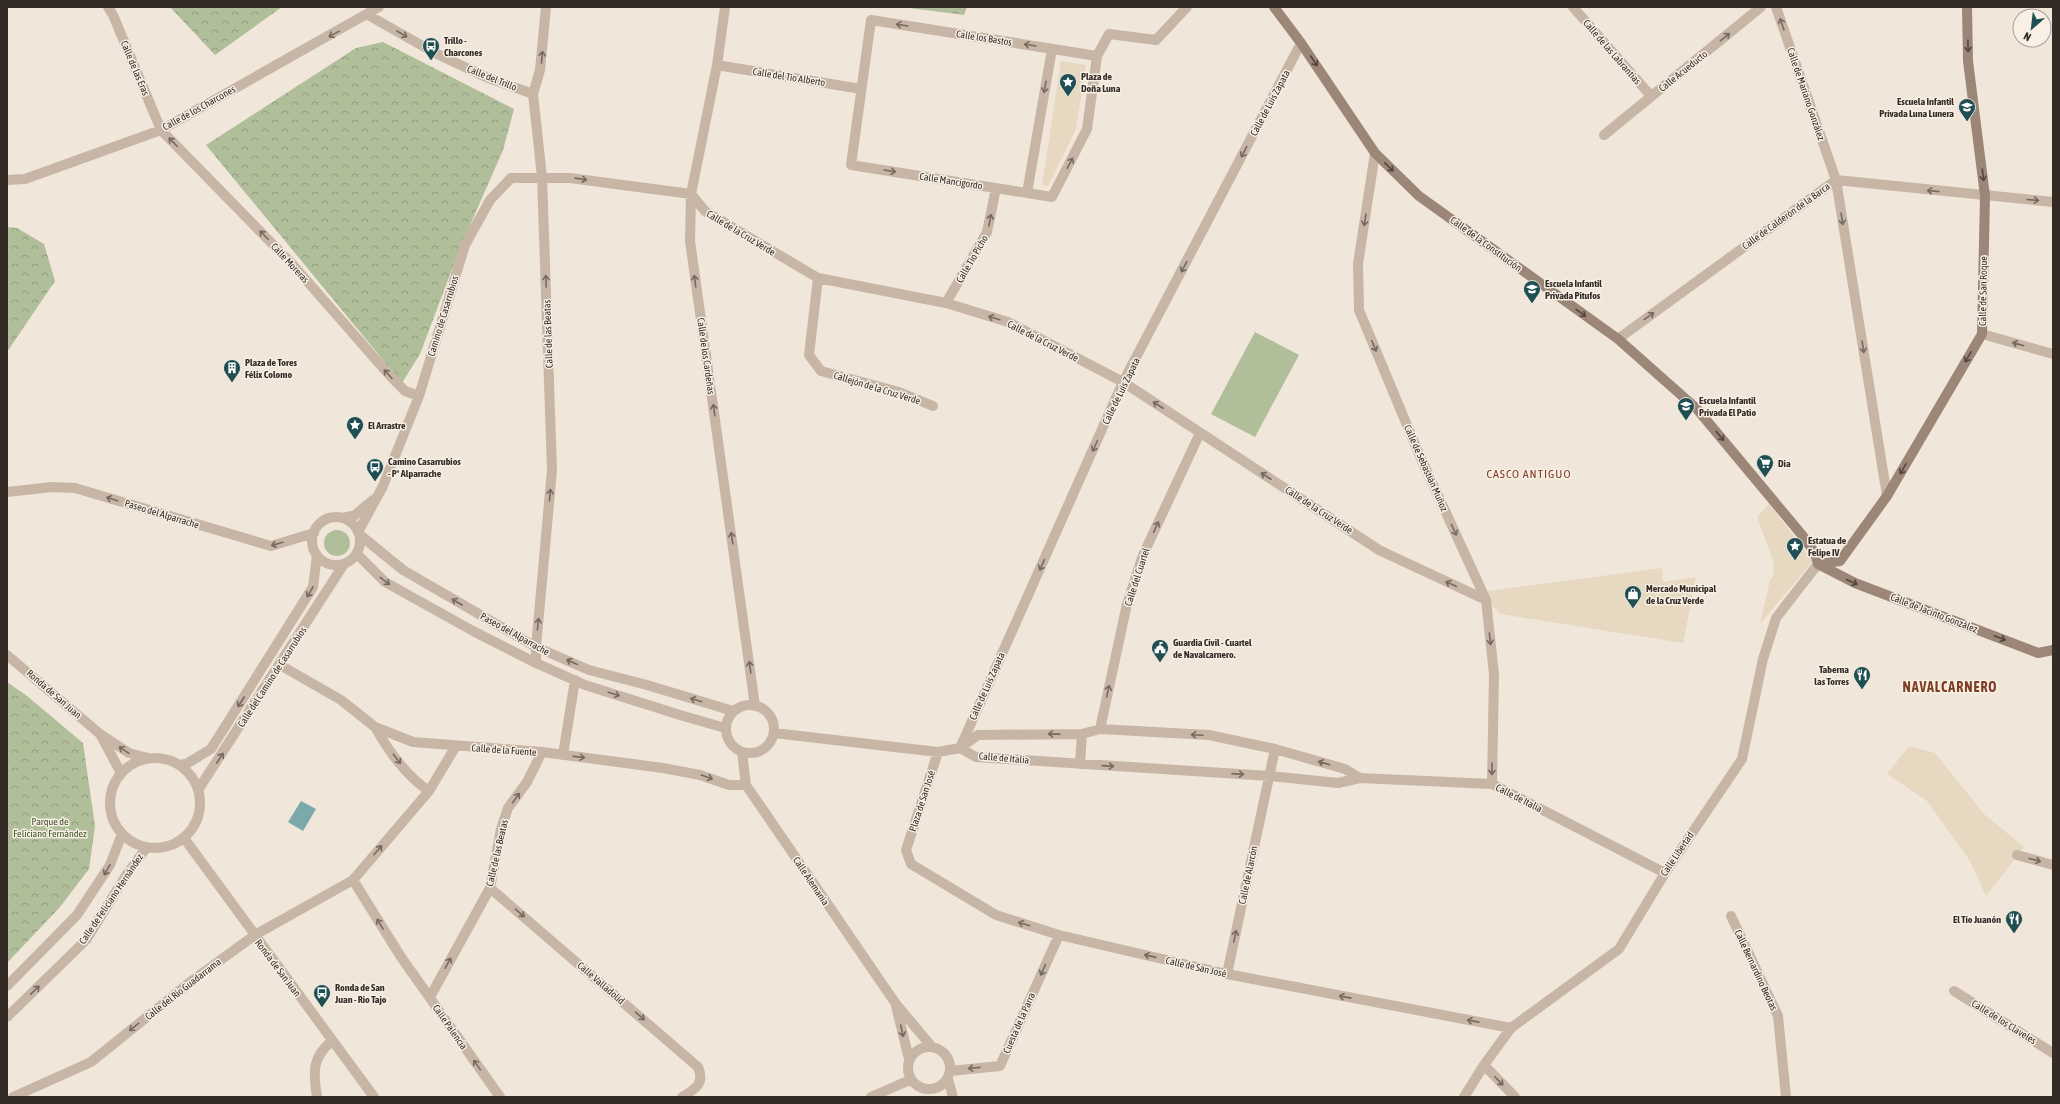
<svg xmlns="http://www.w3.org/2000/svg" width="2060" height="1104" font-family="'Asap Condensed',sans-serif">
	<defs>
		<pattern id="park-crowns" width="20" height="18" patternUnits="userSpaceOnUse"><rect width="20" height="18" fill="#b1be9a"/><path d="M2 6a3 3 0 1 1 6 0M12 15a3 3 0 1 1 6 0" fill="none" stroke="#919b7e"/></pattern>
	</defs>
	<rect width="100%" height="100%" fill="#f0e6da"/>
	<path fill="#b1be9a" d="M 1255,332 L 1299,355 L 1255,437 L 1211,414 Z
		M324 543a13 13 0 1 1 26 0a13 13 0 1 1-26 0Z"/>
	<path fill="url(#park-crowns)" d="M 170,7 L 282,7 L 215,55 Z
		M 902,7 L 967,7 L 964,15 Z
		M 383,42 L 514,109 L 503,150 L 460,248 L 420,354 L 402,383 L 206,145 L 356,48 Z
		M 7,227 L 17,228 L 44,244 L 55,281 L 7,352 Z
		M 7,682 L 27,696 L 83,743 L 95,826 L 89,869 L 60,907 L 7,963 Z"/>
	<path fill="#e7d8c1" d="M 1061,61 L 1086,65 L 1076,129 L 1048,186 L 1042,185 Z
		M 1769,504 L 1813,561 L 1760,624 L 1770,580 L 1774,575 L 1773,560 L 1757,517 Z
		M 1662,568 L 1663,582 L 1696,577 L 1683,643 L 1501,614 L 1486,600 L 1488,591 Z
		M 1909,746 L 1935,753 L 1984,814 L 2024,847 L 1986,896 L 1970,861 L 1927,801 L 1887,774 Z"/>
	<path fill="#7aa8ab" d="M 301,801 L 316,809 L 303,831 L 288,822 Z"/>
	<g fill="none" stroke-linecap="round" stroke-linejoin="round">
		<path stroke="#c7b6a6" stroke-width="10" d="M 108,7 L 113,15 L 161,130 L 293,265 L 391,377 L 405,391 L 419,396
			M 725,7 L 717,65 L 691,194 L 690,241 L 755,706
			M 1573,7 L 1651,96
			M 1776,7 L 1836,180 L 1887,496
			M 368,15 L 435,53 L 486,77 L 533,94
			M 1097,56 L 871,20 L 851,165 L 1052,197 L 1087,129 L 1097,56 L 1109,34 L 1156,40 L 1187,7
			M 717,65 L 861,89
			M 1604,135 L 1761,7
			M 1375,153 L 1358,264 L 1359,310 L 1419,454 L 1486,600 L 1494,674 L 1492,784
			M 7,180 L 25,179 L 161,130 L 379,7
			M 1027,193 L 1052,49
			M 818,278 L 809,355 L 821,371 L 899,392 L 933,406
			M 946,303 L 987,232 L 996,188
			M 1982,334 L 2053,354
			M 1618,339 L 1836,180 L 2053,202
			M 7,492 L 52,487 L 75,488 L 271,546 L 314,533
			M312 541a24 24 0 1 1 48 0a24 24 0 1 1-48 0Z
			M 342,518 L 355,515 L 373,500
			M 358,532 L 383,486 L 419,396 L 465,245 L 490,200 L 511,178 L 570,178 L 691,194 L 705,211 L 818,278 L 946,303 L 1008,322 L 1123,382 L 1379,550 L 1486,600
			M 360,535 L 403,570 L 536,647 L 589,670 L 647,685 L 733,711
			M 357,554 L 385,582 L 473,631 L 536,663 L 585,685 L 680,715 L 725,728
			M 7,655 L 100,734 L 129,753 L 148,758
			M 536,663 L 536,647 L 552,470 L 542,177 L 533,94 L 540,70 L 546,7
			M 280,665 L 341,700 L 375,727 L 413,742 L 542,752 L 663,768 L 700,775 L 729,785 L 746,785
			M726 729a24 24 0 1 1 48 0a24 24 0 1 1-48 0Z
			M 375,727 C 388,750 406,776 429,791
			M 1100,729 L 1127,604 L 1143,555 L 1200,433
			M 774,733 L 938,752 L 960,748 L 978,735 L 1082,734 L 1100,729 L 1209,735 L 1275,749 L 1345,769 L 1360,778
			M 100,734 L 121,773
			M 960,748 L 1123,382 L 1301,43
			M 960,748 L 976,757 L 1270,776 L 1338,783 L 1360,778 L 1492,784 L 1665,873
			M 742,752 L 746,785 L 896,1004 L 932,1047
			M 938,752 L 906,850 L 911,864 L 996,915 L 1059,935 L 1227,974 L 1511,1028
			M 563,755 L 575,680
			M110 803a45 45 0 1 1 90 0a45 45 0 1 1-90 0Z
			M 1080,764 L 1082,734
			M 179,765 L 186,764 L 211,749 L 313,587 L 317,555
			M 198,790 L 344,564
			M 184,838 L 374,1097
			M 2017,855 L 2053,865
			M 353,880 L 401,957 L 500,1097
			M 490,888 L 698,1067 C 705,1083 696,1089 682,1097
			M 1731,916 L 1778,1016 L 1786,1097
			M 1227,974 L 1275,749
			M 7,986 L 77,915 L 110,865 L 122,834
			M 1954,991 L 2053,1053
			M 430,997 L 490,888 L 501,829 L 508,808 L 527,782 L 542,752
			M 896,1006 L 909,1059
			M 7,1017 L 86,940 L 127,874 L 147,847
			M908 1068a21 21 0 1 1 42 0a21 21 0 1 1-42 0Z
			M 1484,1065 L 1515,1097
			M 950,1071 L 1000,1066 L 1059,935
			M 948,1079 L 953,1097
			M 13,1097 L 91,1062 L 193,980 L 255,935 L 353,880 L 429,791 L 456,746
			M 317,1097 C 313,1072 312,1057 332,1041
			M 871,1097 L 910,1080
			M 1464,1097 L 1484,1065 L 1511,1028 L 1619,949 L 1665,873 L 1742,759 L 1763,659 L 1776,618 L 1818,564"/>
		<path stroke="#9b8678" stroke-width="10" d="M 1274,7 L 1301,43 L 1375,153 L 1419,196 L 1618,339 L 1697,409 L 1802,535 L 1815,553 L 1818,564
			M 1818,564 L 1840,561 L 1887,496 L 1982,334 L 1985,196 L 1968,61 L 1967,7
			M 1818,564 L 1855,583 L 2038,653 L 2053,650"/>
	</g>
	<defs><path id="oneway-shaft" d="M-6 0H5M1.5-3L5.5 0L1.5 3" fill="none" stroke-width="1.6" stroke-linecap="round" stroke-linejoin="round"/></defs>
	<g stroke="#766a60">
		<use href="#oneway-shaft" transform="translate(1782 24) rotate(-109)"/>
		<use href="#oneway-shaft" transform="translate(902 25) rotate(-171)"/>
		<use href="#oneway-shaft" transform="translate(334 34) rotate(151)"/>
		<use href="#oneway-shaft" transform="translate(402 34) rotate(30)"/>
		<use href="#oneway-shaft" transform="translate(1725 37) rotate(-39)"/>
		<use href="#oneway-shaft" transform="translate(1030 45) rotate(-171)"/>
		<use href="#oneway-shaft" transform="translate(542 57) rotate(-85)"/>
		<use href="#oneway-shaft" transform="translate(1045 87) rotate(100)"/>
		<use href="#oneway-shaft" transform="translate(173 142) rotate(-134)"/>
		<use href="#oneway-shaft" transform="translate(1244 152) rotate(118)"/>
		<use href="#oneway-shaft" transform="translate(1070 163) rotate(-62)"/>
		<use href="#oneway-shaft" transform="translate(890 171) rotate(9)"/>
		<use href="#oneway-shaft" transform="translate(581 179) rotate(8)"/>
		<use href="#oneway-shaft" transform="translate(1933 191) rotate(-174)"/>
		<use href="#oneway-shaft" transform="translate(2033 200) rotate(5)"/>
		<use href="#oneway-shaft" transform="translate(1842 219) rotate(81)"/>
		<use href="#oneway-shaft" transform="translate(990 220) rotate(-79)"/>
		<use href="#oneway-shaft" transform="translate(1365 220) rotate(99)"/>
		<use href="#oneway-shaft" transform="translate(264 235) rotate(-134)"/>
		<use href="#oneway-shaft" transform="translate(1184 267) rotate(118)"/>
		<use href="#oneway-shaft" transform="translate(546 281) rotate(-92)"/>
		<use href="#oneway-shaft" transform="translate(695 281) rotate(-98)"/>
		<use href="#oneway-shaft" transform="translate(1649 316) rotate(-36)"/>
		<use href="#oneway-shaft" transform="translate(994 318) rotate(-163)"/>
		<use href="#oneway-shaft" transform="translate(2018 344) rotate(-164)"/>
		<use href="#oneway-shaft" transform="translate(1374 346) rotate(67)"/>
		<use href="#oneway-shaft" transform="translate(1863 347) rotate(81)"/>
		<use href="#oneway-shaft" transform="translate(388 374) rotate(-132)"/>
		<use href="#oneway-shaft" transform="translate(1158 405) rotate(-147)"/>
		<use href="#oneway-shaft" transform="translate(714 410) rotate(-98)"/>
		<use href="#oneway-shaft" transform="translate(1095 446) rotate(114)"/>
		<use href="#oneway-shaft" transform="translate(1266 476) rotate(-147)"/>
		<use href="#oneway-shaft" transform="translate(550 495) rotate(-85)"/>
		<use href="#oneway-shaft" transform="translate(112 499) rotate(-163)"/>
		<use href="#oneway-shaft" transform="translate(1156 527) rotate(-65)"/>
		<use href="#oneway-shaft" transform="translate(1454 530) rotate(65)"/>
		<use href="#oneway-shaft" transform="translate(732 538) rotate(-98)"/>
		<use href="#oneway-shaft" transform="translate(277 544) rotate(164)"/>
		<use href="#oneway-shaft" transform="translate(1042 565) rotate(114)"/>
		<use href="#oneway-shaft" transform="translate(385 581) rotate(38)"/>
		<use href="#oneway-shaft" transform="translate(1451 584) rotate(-155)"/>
		<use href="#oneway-shaft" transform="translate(310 592) rotate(120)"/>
		<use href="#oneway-shaft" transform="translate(457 602) rotate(-150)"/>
		<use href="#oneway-shaft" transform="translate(538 624) rotate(-84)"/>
		<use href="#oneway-shaft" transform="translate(1490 639) rotate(84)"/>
		<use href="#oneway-shaft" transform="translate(572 662) rotate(-156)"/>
		<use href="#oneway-shaft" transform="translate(750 667) rotate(-98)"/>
		<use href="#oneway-shaft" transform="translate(1108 691) rotate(-77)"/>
		<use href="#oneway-shaft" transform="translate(614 694) rotate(18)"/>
		<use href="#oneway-shaft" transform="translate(696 700) rotate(-163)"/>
		<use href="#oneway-shaft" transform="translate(241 702) rotate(123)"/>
		<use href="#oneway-shaft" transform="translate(1054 734) rotate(-179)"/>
		<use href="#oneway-shaft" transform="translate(1197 735) rotate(-177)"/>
		<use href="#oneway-shaft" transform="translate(124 750) rotate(-146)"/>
		<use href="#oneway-shaft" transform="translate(579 757) rotate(7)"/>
		<use href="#oneway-shaft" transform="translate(220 758) rotate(-57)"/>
		<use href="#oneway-shaft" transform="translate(397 759) rotate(52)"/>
		<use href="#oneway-shaft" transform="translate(1324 763) rotate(-164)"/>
		<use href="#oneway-shaft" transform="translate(1108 766) rotate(4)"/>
		<use href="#oneway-shaft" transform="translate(1492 769) rotate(91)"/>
		<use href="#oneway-shaft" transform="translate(1238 774) rotate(4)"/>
		<use href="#oneway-shaft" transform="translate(707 777) rotate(20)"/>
		<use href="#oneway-shaft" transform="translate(516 798) rotate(-54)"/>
		<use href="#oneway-shaft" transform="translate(378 850) rotate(-49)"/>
		<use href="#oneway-shaft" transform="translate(2035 860) rotate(15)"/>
		<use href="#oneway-shaft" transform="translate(107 870) rotate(120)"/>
		<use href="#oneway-shaft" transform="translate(520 913) rotate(41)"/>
		<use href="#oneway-shaft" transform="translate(380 924) rotate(-122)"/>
		<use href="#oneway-shaft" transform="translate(1024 924) rotate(-162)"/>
		<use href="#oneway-shaft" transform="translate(1235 936) rotate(-78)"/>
		<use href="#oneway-shaft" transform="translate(1150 956) rotate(-167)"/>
		<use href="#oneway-shaft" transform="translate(448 963) rotate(-61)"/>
		<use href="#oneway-shaft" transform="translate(1043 970) rotate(114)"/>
		<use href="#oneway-shaft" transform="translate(35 990) rotate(-44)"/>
		<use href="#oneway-shaft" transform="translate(1345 997) rotate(-169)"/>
		<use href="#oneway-shaft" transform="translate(640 1016) rotate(41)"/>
		<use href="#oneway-shaft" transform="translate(1473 1021) rotate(-169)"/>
		<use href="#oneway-shaft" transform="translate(134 1027) rotate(141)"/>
		<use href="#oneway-shaft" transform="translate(902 1031) rotate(77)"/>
		<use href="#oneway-shaft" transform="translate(477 1065) rotate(-125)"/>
		<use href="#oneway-shaft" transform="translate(974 1068) rotate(174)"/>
		<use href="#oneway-shaft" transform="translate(1499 1081) rotate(46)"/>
	</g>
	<g stroke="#53463f">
		<use href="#oneway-shaft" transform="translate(1968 46) rotate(89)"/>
		<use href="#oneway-shaft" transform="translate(1314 61) rotate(56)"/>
		<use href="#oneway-shaft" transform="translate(1389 167) rotate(45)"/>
		<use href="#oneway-shaft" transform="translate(1983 175) rotate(83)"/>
		<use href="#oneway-shaft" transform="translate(1581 313) rotate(36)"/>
		<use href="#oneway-shaft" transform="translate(1968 357) rotate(120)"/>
		<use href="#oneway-shaft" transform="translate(1720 436) rotate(50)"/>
		<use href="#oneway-shaft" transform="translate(1903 469) rotate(120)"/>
		<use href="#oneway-shaft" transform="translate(1852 582) rotate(25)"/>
		<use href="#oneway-shaft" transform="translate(2000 638) rotate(21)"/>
	</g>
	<defs>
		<symbol id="bus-pin" viewBox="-11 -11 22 30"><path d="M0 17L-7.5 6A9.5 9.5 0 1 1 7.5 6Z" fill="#1f4e53" stroke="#f8f0e5"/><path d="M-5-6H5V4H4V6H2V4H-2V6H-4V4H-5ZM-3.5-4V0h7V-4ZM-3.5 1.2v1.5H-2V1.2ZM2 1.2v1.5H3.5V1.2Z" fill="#fff"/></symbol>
		<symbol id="sight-pin" viewBox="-11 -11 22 30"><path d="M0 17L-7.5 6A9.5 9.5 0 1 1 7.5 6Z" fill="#1f4e53" stroke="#f8f0e5"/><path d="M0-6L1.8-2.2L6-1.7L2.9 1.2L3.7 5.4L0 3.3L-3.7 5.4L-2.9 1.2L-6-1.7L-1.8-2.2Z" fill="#fff"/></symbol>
		<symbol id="school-pin" viewBox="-11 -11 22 30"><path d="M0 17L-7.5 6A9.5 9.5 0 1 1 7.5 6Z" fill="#1f4e53" stroke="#f8f0e5"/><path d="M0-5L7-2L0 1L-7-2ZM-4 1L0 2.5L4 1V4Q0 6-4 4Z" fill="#fff"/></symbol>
		<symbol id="building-pin" viewBox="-11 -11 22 30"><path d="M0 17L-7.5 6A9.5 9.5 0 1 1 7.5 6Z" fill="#1f4e53" stroke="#f8f0e5"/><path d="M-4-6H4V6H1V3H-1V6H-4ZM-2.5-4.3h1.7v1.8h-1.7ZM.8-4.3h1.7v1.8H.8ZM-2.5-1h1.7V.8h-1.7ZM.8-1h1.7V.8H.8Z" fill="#fff"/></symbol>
		<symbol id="supermarket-pin" viewBox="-11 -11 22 30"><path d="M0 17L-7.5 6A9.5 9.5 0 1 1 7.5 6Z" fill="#1f4e53" stroke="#f8f0e5"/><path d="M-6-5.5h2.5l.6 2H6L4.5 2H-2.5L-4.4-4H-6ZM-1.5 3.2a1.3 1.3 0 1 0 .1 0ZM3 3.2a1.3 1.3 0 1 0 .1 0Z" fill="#fff"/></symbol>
		<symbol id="shop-pin" viewBox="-11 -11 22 30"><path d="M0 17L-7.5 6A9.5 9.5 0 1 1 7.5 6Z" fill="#1f4e53" stroke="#f8f0e5"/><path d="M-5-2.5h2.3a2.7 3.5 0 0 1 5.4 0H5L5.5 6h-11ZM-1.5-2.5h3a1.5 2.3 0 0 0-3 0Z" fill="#fff"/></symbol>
		<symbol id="civic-pin" viewBox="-11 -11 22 30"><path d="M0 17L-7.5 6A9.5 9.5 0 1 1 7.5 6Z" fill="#1f4e53" stroke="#f8f0e5"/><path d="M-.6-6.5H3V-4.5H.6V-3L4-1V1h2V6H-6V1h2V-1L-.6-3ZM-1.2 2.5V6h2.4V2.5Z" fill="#fff"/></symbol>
		<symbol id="restaurant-pin" viewBox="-11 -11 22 30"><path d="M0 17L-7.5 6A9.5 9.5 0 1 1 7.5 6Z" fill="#1f4e53" stroke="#f8f0e5"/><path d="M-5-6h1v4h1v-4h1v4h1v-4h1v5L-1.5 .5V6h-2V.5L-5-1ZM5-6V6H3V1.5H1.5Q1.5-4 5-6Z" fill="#fff"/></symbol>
	</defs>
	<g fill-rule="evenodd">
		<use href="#bus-pin" x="421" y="36" width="20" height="27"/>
		<use href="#sight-pin" x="1058" y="72" width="20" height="27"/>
		<use href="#school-pin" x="1957" y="97" width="20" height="27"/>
		<use href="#school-pin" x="1522" y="279" width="20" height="27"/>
		<use href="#building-pin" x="222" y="358" width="20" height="27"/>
		<use href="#school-pin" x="1676" y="396" width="20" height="27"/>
		<use href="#sight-pin" x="345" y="415" width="20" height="27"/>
		<use href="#supermarket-pin" x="1755" y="453" width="20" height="27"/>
		<use href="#bus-pin" x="365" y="457" width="20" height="27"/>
		<use href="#sight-pin" x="1785" y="536" width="20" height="27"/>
		<use href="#shop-pin" x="1623" y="584" width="20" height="27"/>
		<use href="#civic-pin" x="1150" y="638" width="20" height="27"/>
		<use href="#restaurant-pin" x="1852" y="665" width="20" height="27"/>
		<use href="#restaurant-pin" x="2004" y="909" width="20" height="27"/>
		<use href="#bus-pin" x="312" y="983" width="20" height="27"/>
	</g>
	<g text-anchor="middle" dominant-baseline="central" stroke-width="3" stroke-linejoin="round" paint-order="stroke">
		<g font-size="10" fill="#342b27" stroke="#f8f0e5">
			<text transform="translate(984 38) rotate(9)">Calle los Bastos</text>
			<text transform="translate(1612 52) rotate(49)">Calle de las Labrantías</text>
			<text transform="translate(135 68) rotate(67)">Calle de las Eras</text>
			<text transform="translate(1683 71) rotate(-39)">Calle Acueducto</text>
			<text transform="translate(789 77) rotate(9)">Calle del Tío Alberto</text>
			<text transform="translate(492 78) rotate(22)">Calle del Trillo</text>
			<text transform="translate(1806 94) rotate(71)">Calle de Mariano González</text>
			<text transform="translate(1270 103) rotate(-62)">Calle de Luis Zapata</text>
			<text transform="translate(199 108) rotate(-29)">Calle de los Charcones</text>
			<text transform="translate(951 181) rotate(9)">Calle Mancigordo</text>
			<text transform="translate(1786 216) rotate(-36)">Calle de Calderón de la Barca</text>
			<text transform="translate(741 233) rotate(31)">Calle de la Cruz Verde</text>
			<text transform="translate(1486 244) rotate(36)">Calle de la Constitución</text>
			<text transform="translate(972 259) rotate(-60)">Calle Tío Picho</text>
			<text transform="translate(290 263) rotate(47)">Calle Moreras</text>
			<text transform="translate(1983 291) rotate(-89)">Calle de San Roque</text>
			<text transform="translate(443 316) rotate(-73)">Camino de Casarrubios</text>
			<text transform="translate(548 334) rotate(-92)">Calle de las Beatas</text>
			<text transform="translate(1043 341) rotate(27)">Calle de la Cruz Verde</text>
			<text transform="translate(706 356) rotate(82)">Calle de los Cardeñas</text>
			<text transform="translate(877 388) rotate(17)">Callejón de la Cruz Verde</text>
			<text transform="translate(1121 391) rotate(-64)">Calle de Luis Zapata</text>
			<text transform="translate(1426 468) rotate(66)">Calle de Sebastián Muñoz</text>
			<text transform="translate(1319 510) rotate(33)">Calle de la Cruz Verde</text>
			<text transform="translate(162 514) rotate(17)">Paseo del Alparrache</text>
			<text transform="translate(1137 577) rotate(-72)">Calle del Cuartel</text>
			<text transform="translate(1934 613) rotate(21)">Calle de Jacinto González</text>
			<text transform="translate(515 634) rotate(29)">Paseo del Alparrache</text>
			<text transform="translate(272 677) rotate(-57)">Calle del Camino de Casarrubios</text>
			<text transform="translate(987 686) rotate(-66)">Calle de Luis Zapata</text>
			<text transform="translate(54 694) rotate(41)">Ronda de San Juan</text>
			<text transform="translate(504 750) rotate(4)">Calle de la Fuente</text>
			<text transform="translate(1004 758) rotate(5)">Calle de Italia</text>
			<text transform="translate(1519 798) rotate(27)">Calle de Italia</text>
			<text transform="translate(922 801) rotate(-72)">Plaza de San José</text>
			<text transform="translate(497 853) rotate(-77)">Calle de las Beatas</text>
			<text transform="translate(1677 854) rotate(-56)">Calle Libertad</text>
			<text transform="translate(1248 875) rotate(-78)">Calle de Alarcón</text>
			<text transform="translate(811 881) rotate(56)">Calle Alemania</text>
			<text transform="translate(111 899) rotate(-56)">Calle de Feliciano Hernández</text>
			<text transform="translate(1196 967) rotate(13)">Calle de San José</text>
			<text transform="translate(278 968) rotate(53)">Ronda de San Juan</text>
			<text transform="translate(1756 970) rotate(65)">Calle Bernardino Beotas</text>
			<text transform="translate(601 983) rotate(41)">Calle Valladolid</text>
			<text transform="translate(183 989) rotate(-38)">Calle del Río Guadarrama</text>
			<text transform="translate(2004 1022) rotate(32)">Calle de los Claveles</text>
			<text transform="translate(1019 1023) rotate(-66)">Cuesta de la Parra</text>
			<text transform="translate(450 1027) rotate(55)">Calle Palencia</text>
		</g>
		<g font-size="10" font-weight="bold" fill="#342b27" stroke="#f8f0e5" text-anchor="start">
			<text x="444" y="40">Trillo -<tspan x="444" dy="12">Charcones</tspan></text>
			<text x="1081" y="76">Plaza de<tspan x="1081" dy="12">Doña Luna</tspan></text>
			<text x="1954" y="101" text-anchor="end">Escuela Infantil<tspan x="1954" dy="12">Privada Luna Lunera</tspan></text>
			<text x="1545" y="283">Escuela Infantil<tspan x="1545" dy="12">Privada Pitufos</tspan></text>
			<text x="245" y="362">Plaza de Tores<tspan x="245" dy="12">Félix Colomo</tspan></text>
			<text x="1699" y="400">Escuela Infantil<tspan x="1699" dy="12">Privada El Patio</tspan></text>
			<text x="368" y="425">El Arrastre</text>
			<text x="388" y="461">Camino Casarrubios<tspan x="388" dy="12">- Pº Alparrache</tspan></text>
			<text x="1778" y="463">Dia</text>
			<text x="1808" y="540">Estatua de<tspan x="1808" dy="12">Felipe IV</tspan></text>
			<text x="1646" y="588">Mercado Municipal<tspan x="1646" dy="12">de la Cruz Verde</tspan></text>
			<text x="1173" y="642">Guardia Civil - Cuartel<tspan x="1173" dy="12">de Navalcarnero.</tspan></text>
			<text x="1849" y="669" text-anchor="end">Taberna<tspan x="1849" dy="12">las Torres</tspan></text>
			<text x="2001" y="919" text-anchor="end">El Tío Juanón</text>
			<text x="335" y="987">Ronda de San<tspan x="335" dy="12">Juan - Rio Tajo</tspan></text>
		</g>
		<g font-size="10" fill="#42512c" stroke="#f8f0e5">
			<text x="50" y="821">Parque de<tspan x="50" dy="12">Feliciano Fernández</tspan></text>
		</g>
		<g font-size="12" letter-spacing="1" fill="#7e3d24" stroke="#f8f0e5">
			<text x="1529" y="474">CASCO ANTIGUO</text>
		</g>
		<g font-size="14" font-weight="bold" letter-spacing="1" fill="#7e3d24" stroke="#f8f0e5">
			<text x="1950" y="687">NAVALCARNERO</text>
		</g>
	</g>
	<rect width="2060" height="1104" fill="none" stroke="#342b27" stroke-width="16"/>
	<g transform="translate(2032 28) rotate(208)"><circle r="19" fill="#f8f0e5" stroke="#aaa199"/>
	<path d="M0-3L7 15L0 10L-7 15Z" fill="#1f4e53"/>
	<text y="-6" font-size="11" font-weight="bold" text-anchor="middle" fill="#342b27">N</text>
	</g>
</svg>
